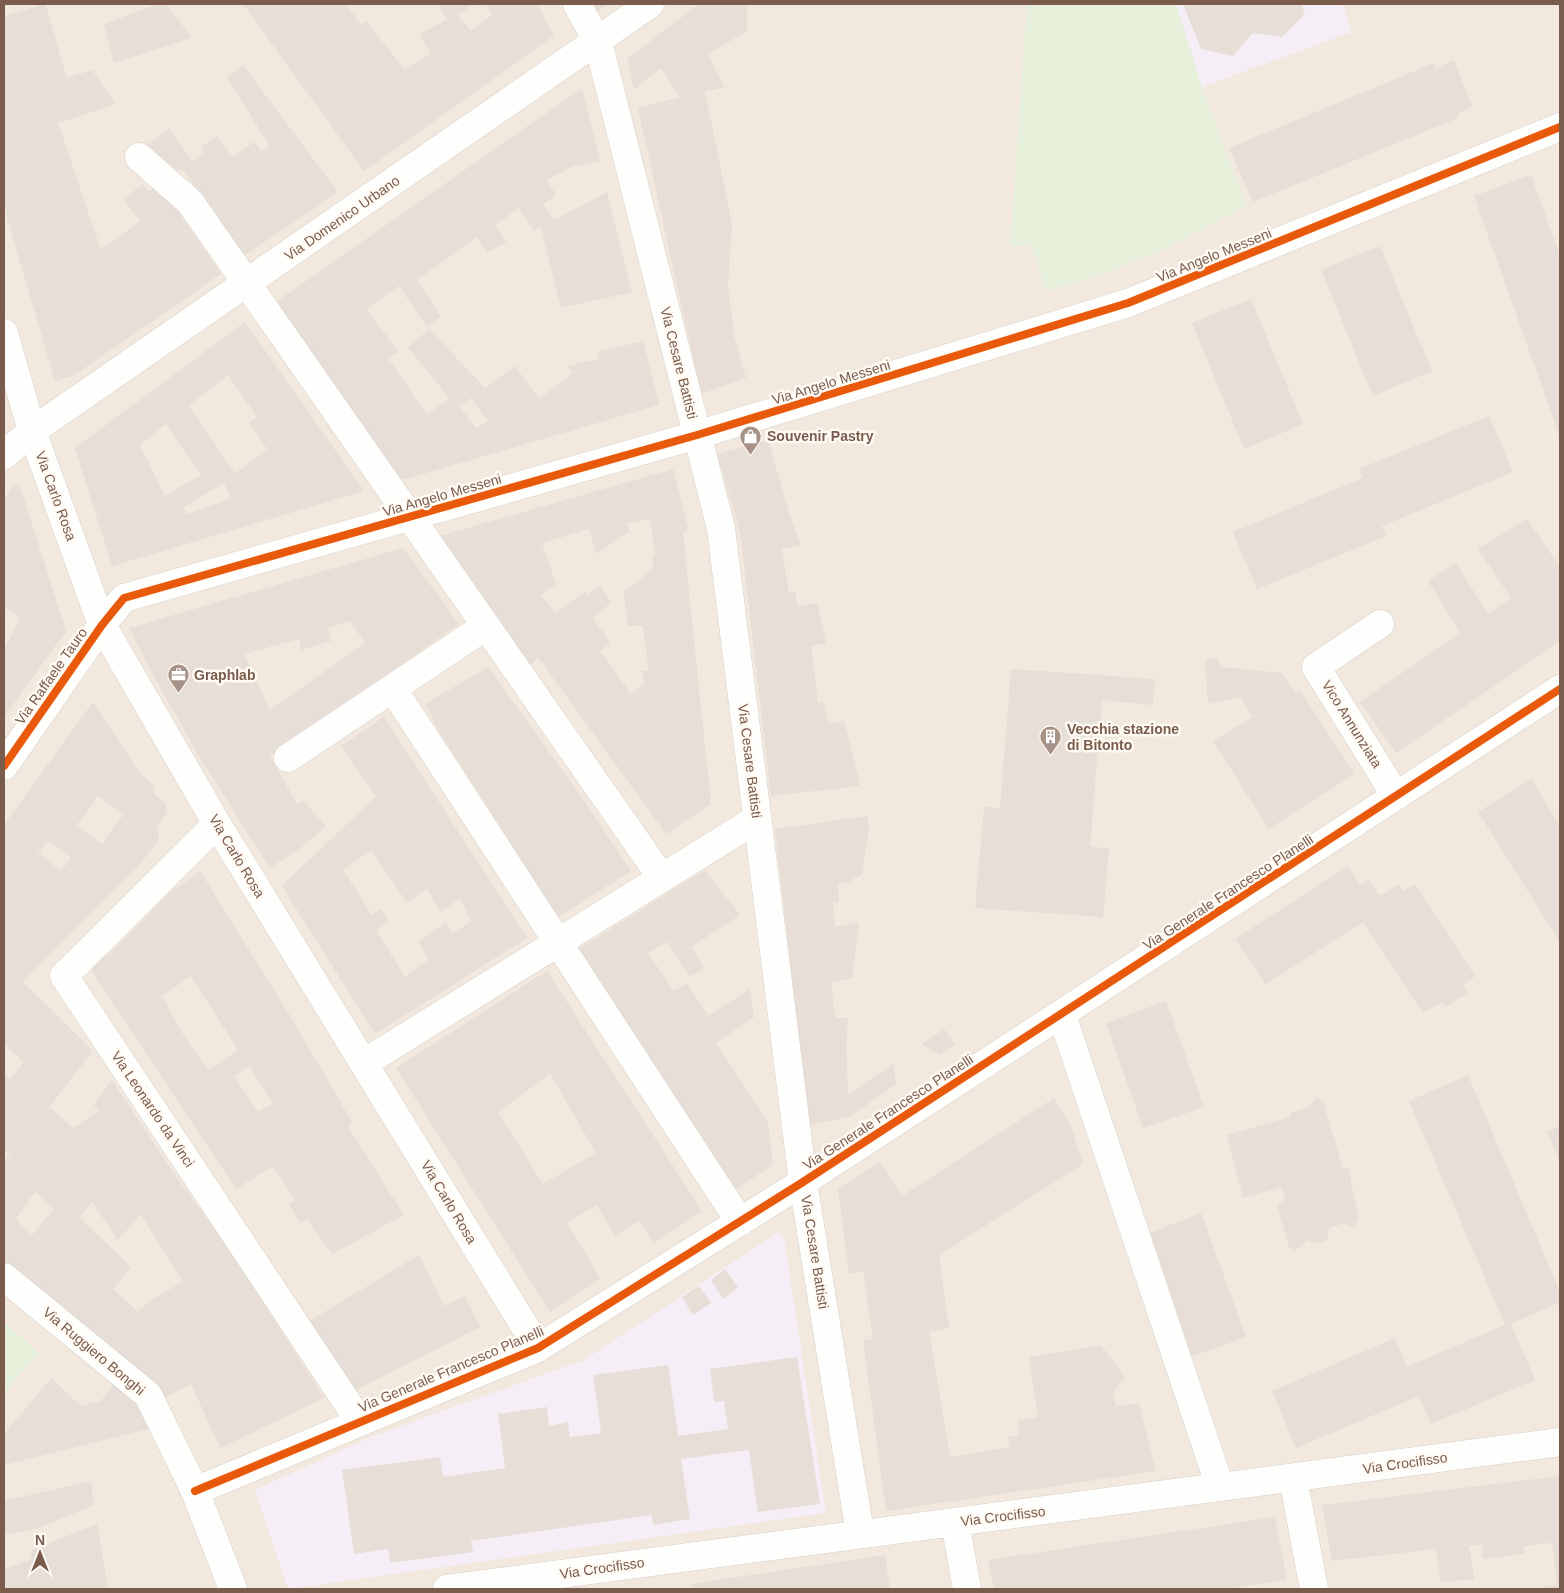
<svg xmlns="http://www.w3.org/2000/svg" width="1564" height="1593" font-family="Helvetica,sans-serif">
	<rect width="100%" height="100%" fill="#f9f5f0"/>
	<path fill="#f2e8de" d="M 4,4 L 1560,4 L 1560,1589 L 4,1589 Z"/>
	<path fill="#f6eef6" d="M 1176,4 L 1342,4 L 1352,32 L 1202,87 Z
		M 777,1233 L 784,1237 L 826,1513 L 288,1589 L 255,1490 L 373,1436 L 584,1360 Z"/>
	<path fill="#e7f0db" d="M 1027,4 L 1176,4 L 1202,87 L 1246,206 L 1167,248 L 1103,274 L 1046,291 L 1031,244 L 1010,247 Z
		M 4,1322 L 39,1353 L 4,1393 Z"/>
	<path fill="#e6ded7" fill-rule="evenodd" d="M 45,4 L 50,4 L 46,6 L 67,78 L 92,70 L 116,104 L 58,123 L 101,250 L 140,221 L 124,200 L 142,184 L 149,191 L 160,185 L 221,274 L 73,376 L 55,381 L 4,207 L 4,16 Z
		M 158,4 L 166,4 L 192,38 L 114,63 L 104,24 Z
		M 243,4 L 345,4 L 362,25 L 366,21 L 404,69 L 431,54 L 420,34 L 447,19 L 438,4 L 474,4 L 458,15 L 471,31 L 493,14 L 485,4 L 537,4 L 554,36 L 364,171 Z
		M 592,4 L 607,4 L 596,12 Z
		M 699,4 L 747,4 L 747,31 L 708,54 L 724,87 L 705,92 L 732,224 L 728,286 L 734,335 L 746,378 L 701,394 L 638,108 L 680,97 L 661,68 L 634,89 L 627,59 Z
		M 1183,4 L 1301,4 L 1305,14 L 1282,37 L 1253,33 L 1233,56 L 1201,49 Z
		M 1454,60 L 1472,106 L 1457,115 L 1458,118 L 1253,202 L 1229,148 L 1434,63 L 1436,68 Z
		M 243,65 L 338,192 L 244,256 L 182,169 L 168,177 L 146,146 L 169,128 L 192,161 L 204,153 L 202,147 L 217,136 L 233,157 L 254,142 L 262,152 L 269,145 L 227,77 Z
		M 582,88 L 600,161 L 571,167 L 547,180 L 556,195 L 543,204 L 554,220 L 607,192 L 632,292 L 561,308 L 540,226 L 534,231 L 519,208 L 495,225 L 506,242 L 487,253 L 477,237 L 417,280 L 441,316 L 427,327 L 399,286 L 366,309 L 399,352 L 388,358 L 427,415 L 450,398 L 408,348 L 429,329 L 485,388 L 515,366 L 539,399 L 573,373 L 567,366 L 599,359 L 597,352 L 643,341 L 659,405 L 402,480 L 276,302 ZM 471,398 L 488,421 L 476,428 L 459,406 Z
		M 1531,175 L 1560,256 L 1560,437 L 1474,196 Z
		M 1380,246 L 1432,371 L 1373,396 L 1321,270 Z
		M 1251,299 L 1303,424 L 1244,449 L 1192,323 Z
		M 245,322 L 364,491 L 112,566 L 75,448 ZM 228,375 L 257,417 L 249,422 L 267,449 L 235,474 L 189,406 ZM 166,424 L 201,475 L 165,496 L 140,445 ZM 224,483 L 231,499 L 186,514 L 184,507 Z
		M 1489,416 L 1513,472 L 1382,526 L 1386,536 L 1257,589 L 1233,532 L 1363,478 L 1359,469 Z
		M 768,440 L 791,519 L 801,545 L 782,549 L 789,593 L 795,592 L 798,606 L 817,603 L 826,643 L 811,646 L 818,703 L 823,702 L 828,723 L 844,721 L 860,786 L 771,796 L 740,531 L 717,454 Z
		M 673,469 L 688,528 L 683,534 L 711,804 L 666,834 L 538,657 L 529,666 L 440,536 ZM 650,519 L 655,554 L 652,557 L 653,569 L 624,592 L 628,626 L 643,626 L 649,671 L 642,671 L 645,682 L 631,694 L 600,651 L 610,643 L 593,618 L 611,603 L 600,585 L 588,595 L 586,591 L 556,613 L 541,595 L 556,584 L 542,543 L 589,529 L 596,554 L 630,531 L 626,524 Z
		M 19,483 L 66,631 L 4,717 L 4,649 L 21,618 L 6,608 L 4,612 L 4,500 L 14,485 Z
		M 1527,519 L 1560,567 L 1560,641 L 1396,753 L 1360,702 L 1460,633 L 1428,581 L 1456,563 L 1488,614 L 1511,598 L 1478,549 Z
		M 403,548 L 459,624 L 270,756 L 297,804 L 303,800 L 326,826 L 302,847 L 270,868 L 199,756 L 158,684 L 129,628 ZM 350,621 L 365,643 L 270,710 L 244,654 L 299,639 L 301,650 L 331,641 L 328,628 Z
		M 1217,658 L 1222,667 L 1282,673 L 1295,693 L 1300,690 L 1354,774 L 1269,829 L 1213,741 L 1253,717 L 1241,697 L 1208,704 L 1205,660 Z
		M 488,667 L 583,799 L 631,871 L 558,917 L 438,729 L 425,704 Z
		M 1011,669 L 1155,679 L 1153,705 L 1102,700 L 1090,847 L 1109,848 L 1103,917 L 975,908 L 984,807 L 1000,808 Z
		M 93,702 L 140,773 L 154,786 L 154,794 L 166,804 L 167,812 L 156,829 L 159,833 L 157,843 L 135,870 L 23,982 L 93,1051 L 49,1107 L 73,1128 L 99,1111 L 94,1105 L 112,1080 L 179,1181 L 221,1237 L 324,1398 L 220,1448 L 191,1384 L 164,1398 L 4,1265 L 4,1162 L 10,1154 L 4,1149 L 4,1074 L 10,1079 L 24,1062 L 4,1044 L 4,825 ZM 98,796 L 123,815 L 102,844 L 77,825 ZM 48,841 L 71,858 L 61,871 L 38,853 ZM 35,1192 L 54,1209 L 32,1235 L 16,1219 ZM 92,1202 L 118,1240 L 141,1215 L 183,1282 L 152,1299 L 138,1312 L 113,1289 L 131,1267 L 79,1217 Z
		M 384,717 L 527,938 L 375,1034 L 282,886 L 376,796 L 341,746 ZM 371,850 L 407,903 L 427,889 L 440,912 L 460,899 L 471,921 L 453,934 L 446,923 L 418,942 L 429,959 L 405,977 L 376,930 L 389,921 L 381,909 L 372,915 L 343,870 Z
		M 1531,779 L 1560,826 L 1560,942 L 1478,812 Z
		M 867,816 L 869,827 L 862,875 L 851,880 L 851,882 L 838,884 L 839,902 L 833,903 L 835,927 L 859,922 L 852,978 L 831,982 L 835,1018 L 848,1018 L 846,1046 L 848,1095 L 893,1064 L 896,1084 L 849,1117 L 809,1125 L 775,829 Z
		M 1348,866 L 1360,885 L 1369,880 L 1380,896 L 1399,884 L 1404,891 L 1415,884 L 1475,976 L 1463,985 L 1468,993 L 1445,1007 L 1442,1002 L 1423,1013 L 1363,922 L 1266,984 L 1235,939 Z
		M 705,870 L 740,915 L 691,947 L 704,968 L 690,977 L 667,942 L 648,953 L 674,991 L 687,983 L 708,1016 L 750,989 L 754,1017 L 716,1043 L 768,1123 L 773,1165 L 736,1189 L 579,949 Z
		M 200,871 L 289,1014 L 352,1122 L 348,1127 L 404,1215 L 332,1254 L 307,1219 L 300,1223 L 289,1204 L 295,1200 L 273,1166 L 236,1189 L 91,970 L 106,954 L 108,956 L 174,888 L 176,889 ZM 191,976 L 238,1050 L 209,1070 L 184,1036 L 162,996 ZM 249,1066 L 273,1103 L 258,1112 L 234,1076 Z
		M 547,971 L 702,1211 L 654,1243 L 639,1220 L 616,1236 L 596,1205 L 567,1223 L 600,1278 L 550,1312 L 396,1068 ZM 550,1074 L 596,1153 L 543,1184 L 498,1112 Z
		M 1166,1001 L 1204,1107 L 1143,1128 L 1106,1023 Z
		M 944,1029 L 955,1044 L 939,1055 L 922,1044 Z
		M 1468,1075 L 1560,1292 L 1560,1302 L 1511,1324 L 1535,1380 L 1431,1424 L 1419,1396 L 1296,1448 L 1272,1391 L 1395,1338 L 1407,1367 L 1505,1325 L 1409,1101 Z
		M 1317,1097 L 1323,1101 L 1343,1169 L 1348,1167 L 1359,1220 L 1352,1227 L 1344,1223 L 1329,1228 L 1327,1240 L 1324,1242 L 1312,1243 L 1309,1240 L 1295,1250 L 1289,1247 L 1277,1204 L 1285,1200 L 1282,1187 L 1243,1198 L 1227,1135 L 1291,1117 L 1290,1113 L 1309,1107 Z
		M 1054,1098 L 1071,1126 L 1083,1164 L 939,1255 L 949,1328 L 929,1332 L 950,1457 L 1009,1447 L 1008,1437 L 1019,1436 L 1018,1421 L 1038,1417 L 1029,1357 L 1101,1345 L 1125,1377 L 1113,1393 L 1116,1406 L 1139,1403 L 1156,1471 L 886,1511 L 863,1340 L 873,1339 L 863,1271 L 849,1274 L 838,1189 L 880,1162 L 902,1196 Z
		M 1560,1126 L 1560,1162 L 1547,1132 Z
		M 1201,1213 L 1246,1337 L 1188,1358 L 1144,1235 Z
		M 419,1255 L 444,1306 L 465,1296 L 480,1327 L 348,1394 L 308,1322 Z
		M 725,1269 L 738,1288 L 723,1299 L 711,1280 Z
		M 699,1286 L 711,1303 L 693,1315 L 682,1297 Z
		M 797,1357 L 820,1504 L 758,1512 L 749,1450 L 681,1459 L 690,1519 L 653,1525 L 652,1515 L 471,1541 L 473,1552 L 390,1563 L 388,1549 L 354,1554 L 342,1470 L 440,1457 L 443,1477 L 505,1468 L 498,1414 L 547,1407 L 549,1426 L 568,1422 L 570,1437 L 601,1433 L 593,1375 L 668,1365 L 678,1436 L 728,1429 L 724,1401 L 714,1402 L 710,1369 Z
		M 51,1378 L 81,1406 L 101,1401 L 113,1385 L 143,1409 L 148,1429 L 4,1465 L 4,1434 Z
		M 1560,1476 L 1560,1589 L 1531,1589 L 1557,1585 L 1552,1543 L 1524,1546 L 1524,1554 L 1483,1559 L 1482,1545 L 1469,1546 L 1474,1579 L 1441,1582 L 1436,1549 L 1332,1561 L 1322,1505 Z
		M 91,1481 L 94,1505 L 37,1529 L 4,1534 L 4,1501 Z
		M 1275,1517 L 1287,1580 L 1227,1589 L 994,1589 L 988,1560 Z
		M 97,1524 L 108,1589 L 4,1589 L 4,1569 L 32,1559 L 30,1551 Z
		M 885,1555 L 890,1589 L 692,1589 L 691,1584 Z"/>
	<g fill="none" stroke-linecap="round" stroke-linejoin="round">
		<defs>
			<path id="minor" d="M 577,4 L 598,42 L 721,529 L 803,1182 L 860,1533
				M 139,157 L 190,202 L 662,878
				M 4,333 L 32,431 L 102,625 L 217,824 L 538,1348
				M 4,455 L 32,431 L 650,4
				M 1380,624 L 1316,667 L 1396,796
				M 393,689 L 740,1222
				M 288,758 L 486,626
				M 4,766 L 102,625 L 124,598 L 697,435 L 1128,303 L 1560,127
				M 217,824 L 64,976 L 360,1422
				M 1062,1015 L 1220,1487
				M 364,1063 L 757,819
				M 4,1277 L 148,1395 L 195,1491 L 233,1589
				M 1293,1478 L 1314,1589
				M 195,1491 L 538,1348 L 803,1182 L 1560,689
				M 955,1522 L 967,1589
				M 447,1589 L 1560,1442"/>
		</defs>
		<use href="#minor" stroke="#d7d1cb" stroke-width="29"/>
		<use href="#minor" stroke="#fefefd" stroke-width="28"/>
		<defs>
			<path id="cycleway" d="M 4,766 L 102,625 L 124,598 L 697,435 L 1128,303 L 1560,127
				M 195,1491 L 538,1348 L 803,1182 L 1560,689"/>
		</defs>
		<use href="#cycleway" stroke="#fffaf3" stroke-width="11"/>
		<use href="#cycleway" stroke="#e8590c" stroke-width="8"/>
	</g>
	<defs>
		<symbol id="shop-pin" viewBox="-11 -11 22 30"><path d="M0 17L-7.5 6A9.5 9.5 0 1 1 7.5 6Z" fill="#a69286" stroke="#fffaf3"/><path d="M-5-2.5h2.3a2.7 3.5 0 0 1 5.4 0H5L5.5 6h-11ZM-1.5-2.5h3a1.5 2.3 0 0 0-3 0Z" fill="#fff"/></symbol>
		<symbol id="office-pin" viewBox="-11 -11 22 30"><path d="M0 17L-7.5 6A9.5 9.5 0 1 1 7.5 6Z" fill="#a69286" stroke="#fffaf3"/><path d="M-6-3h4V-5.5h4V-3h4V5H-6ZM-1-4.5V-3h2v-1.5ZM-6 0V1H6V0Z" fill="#fff"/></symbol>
		<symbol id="building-pin" viewBox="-11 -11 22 30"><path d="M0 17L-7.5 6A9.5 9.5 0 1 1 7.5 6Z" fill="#a69286" stroke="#fffaf3"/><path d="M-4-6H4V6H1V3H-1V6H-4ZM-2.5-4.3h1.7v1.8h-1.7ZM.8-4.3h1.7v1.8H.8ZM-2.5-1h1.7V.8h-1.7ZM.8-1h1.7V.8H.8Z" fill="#fff"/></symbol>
	</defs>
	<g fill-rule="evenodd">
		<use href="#shop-pin" x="738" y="424" width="25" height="34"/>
		<use href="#office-pin" x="166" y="662" width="25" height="34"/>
		<use href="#building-pin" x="1038" y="724" width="25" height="34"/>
	</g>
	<g text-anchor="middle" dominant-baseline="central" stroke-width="5" stroke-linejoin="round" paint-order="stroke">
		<g font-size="14" fill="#7a5c4d" stroke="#fffaf3">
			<text transform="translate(342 218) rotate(-35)">Via Domenico Urbano</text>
			<text transform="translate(1214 255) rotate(-22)">Via Angelo Messeni</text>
			<text transform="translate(679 363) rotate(76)">Via Cesare Battisti</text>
			<text transform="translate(831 382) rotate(-17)">Via Angelo Messeni</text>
			<text transform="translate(442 495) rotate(-16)">Via Angelo Messeni</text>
			<text transform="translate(56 496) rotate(70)">Via Carlo Rosa</text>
			<text transform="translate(51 676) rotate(-55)">Via Raffaele Tauro</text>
			<text transform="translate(1352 724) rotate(58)">Vico Annunziata</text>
			<text transform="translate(750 761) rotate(83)">Via Cesare Battisti</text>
			<text transform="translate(237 856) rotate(59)">Via Carlo Rosa</text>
			<text transform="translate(1228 892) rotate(-33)">Via Generale Francesco Planelli</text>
			<text transform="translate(153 1109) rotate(56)">Via Leonardo da Vinci</text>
			<text transform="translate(888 1112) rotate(-33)">Via Generale Francesco Planelli</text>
			<text transform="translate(449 1202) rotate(59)">Via Carlo Rosa</text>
			<text transform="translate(815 1252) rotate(81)">Via Cesare Battisti</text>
			<text transform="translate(94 1351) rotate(40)">Via Ruggiero Bonghi</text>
			<text transform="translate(451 1369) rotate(-23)">Via Generale Francesco Planelli</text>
			<text transform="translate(1405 1463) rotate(-8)">Via Crocifisso</text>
			<text transform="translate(1003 1516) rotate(-7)">Via Crocifisso</text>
			<text transform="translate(602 1568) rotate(-8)">Via Crocifisso</text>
		</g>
		<g font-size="14" font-weight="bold" fill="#7a5c4d" stroke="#fffaf3" text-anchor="start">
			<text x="767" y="436">Souvenir Pastry</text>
			<text x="194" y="675">Graphlab</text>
			<text x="1067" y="729">Vecchia stazione<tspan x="1067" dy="16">di Bitonto</tspan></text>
		</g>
	</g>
	<rect width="1564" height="1593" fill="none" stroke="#7a5c4d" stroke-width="10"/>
	<g transform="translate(40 1553)" stroke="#fffaf3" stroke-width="4" paint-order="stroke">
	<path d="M0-4L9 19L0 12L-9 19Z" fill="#7a5c4d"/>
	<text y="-8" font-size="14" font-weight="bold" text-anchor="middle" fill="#7a5c4d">N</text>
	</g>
</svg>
